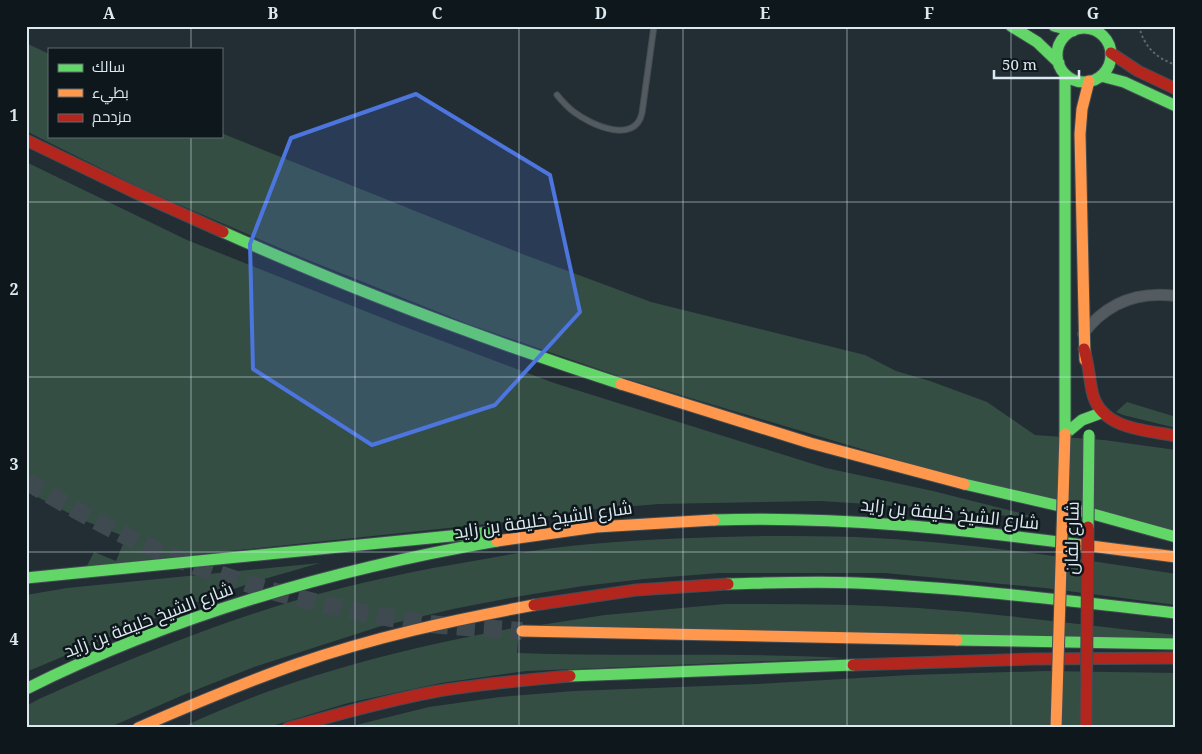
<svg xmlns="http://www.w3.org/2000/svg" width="1202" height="754" font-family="'Noto Serif',Cairo,serif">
	<rect width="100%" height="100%" fill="#222e34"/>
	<path fill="#354e43" d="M 26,43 L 49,54 L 49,136 L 221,136 L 221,133 L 525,255 L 651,302 L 865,355 L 896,371 L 930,381 L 987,402 L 1035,435 L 1104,440 L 1176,450 L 1176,531 L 1005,492 L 627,379 L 468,324 L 303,258 L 138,187 L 26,131 Z
		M 26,162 L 187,240 L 400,325 L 554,383 L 826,468 L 933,491 L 1036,517 L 1020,517 L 883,505 L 820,501 L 659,504 L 586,510 L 514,521 L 87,566 L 94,552 L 116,561 L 126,537 L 80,519 L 26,491 Z
		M 1127,402 L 1176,417 L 1176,428 L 1123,415 L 1116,412 Z
		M 769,536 C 798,536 827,536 856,537 C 962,542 1071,557 1176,574 L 1176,605 L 1045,588 L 885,573 L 719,573 L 644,579 L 583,586 L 521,596 L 453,609 L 378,627 L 254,667 L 183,695 L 108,728 L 26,728 L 26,706 L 39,699 C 124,661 209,626 297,600 C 356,583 418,570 479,560 C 516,553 553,547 591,544 C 650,539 710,537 769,536 Z
		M 320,563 L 257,581 L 177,609 L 26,672 L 26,595 L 67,588 Z
		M 725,604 C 789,604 854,604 918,608 C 1005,614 1090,626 1176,635 L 1176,638 L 527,627 L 605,615 Z
		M 519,627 L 517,653 C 626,657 735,652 845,658 L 526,671 L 441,683 L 348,703 L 265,728 L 181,728 C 287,677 404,648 519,627 Z
		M 1046,671 L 1176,673 L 1176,728 L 344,728 L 429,707 L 500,697 L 574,691 L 758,684 L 910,675 Z"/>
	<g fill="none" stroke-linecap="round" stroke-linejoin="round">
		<path stroke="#3e4a50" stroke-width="18" stroke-dasharray="18 9" stroke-linecap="butt" d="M 26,481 C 75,510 125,538 178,559 C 254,589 335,610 416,622 C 451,627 486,628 522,631"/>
		<defs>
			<path id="lane" d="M 557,95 C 562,101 567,107 574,112 C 591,125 635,145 642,113 L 654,26"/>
			<path id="street" d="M 1083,334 C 1106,303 1138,291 1176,296"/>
			<path id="fast" d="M 1011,26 L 1037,42 L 1059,63
				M 1054,26 L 1073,31
				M1057 55a27 27 0 1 1 54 0a27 27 0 1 1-54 0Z
				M 1065,74 L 1065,434
				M 1101,76 L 1124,82 L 1176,106
				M 223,232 C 352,290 486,340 621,384
				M 1065,434 L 1082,420 L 1101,413
				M 964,484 L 1082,511 L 1176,537
				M 714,520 C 838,516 960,529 1083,545
				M 26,578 L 491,532
				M 728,584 C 771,583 814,581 857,583 C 964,588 1070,601 1176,613
				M 957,640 L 1176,644
				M 570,676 L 853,665
				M 26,689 C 174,615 335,569 497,541"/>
			<path id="slow" d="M 1085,360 L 1080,134 L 1082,109 L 1089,81
				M 621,384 L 810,443 L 964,484
				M 497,541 L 596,527 L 714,520
				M 1083,545 L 1176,557
				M 522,631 L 957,640
				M 138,728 C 191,705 243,683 297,664 C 374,637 454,620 534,605"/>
			<path id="jam" d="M 1111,53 L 1138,71 L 1176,89
				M 26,140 L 134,192 L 223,232
				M 1084,349 C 1089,364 1089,380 1093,395 C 1103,430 1147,430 1176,436
				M 534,605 L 636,590 L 728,584
				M 853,665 L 1031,659 L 1176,658
				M 288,728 C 336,715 384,701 433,692 C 478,684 524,680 570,676"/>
		</defs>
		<use href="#lane" stroke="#424c52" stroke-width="7"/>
		<use href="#street" stroke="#424c52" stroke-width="12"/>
		<use href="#fast" stroke="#424c52" stroke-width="13"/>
		<use href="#slow" stroke="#424c52" stroke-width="13"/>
		<use href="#jam" stroke="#424c52" stroke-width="13"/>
		<path stroke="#5e6569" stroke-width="2" stroke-dasharray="2.5 2.5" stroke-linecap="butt" d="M 1139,26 C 1144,47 1156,58 1176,65"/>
		<use href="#lane" stroke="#535b61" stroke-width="5"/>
		<use href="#street" stroke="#535b61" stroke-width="10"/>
		<use href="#fast" stroke="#63d668" stroke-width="11"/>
		<use href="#slow" stroke="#ff974d" stroke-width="11"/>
		<use href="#jam" stroke="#b3261e" stroke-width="11"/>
		<defs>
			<path id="fast-bridge" d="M 1088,527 L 1089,435"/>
			<path id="slow-bridge" d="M 1056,728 L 1065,434"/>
			<path id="jam-bridge" d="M 1086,728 L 1088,527"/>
		</defs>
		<use href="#fast-bridge" stroke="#424c52" stroke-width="13" stroke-linecap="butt"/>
		<use href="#slow-bridge" stroke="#424c52" stroke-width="13" stroke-linecap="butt"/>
		<use href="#jam-bridge" stroke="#424c52" stroke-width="13" stroke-linecap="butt"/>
		<use href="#fast-bridge" stroke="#63d668" stroke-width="11"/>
		<use href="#slow-bridge" stroke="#ff974d" stroke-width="11"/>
		<use href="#jam-bridge" stroke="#b3261e" stroke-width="11"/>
	</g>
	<path fill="#4d75de" fill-opacity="0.2" stroke="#4d75de" stroke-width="4" stroke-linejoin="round" d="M 416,94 L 550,175 L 580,312 L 495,405 L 372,445 L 253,369 L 250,244 L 291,138 Z"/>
	<path fill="none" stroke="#dce9f0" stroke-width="1" stroke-opacity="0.55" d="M 191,26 L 191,49M 355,26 L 355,728M 519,26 L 519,728M 683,26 L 683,728M 847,26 L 847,728M 1011,26 L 1011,728M 191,136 L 191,728M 26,202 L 1176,202M 26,377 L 1176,377M 26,552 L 1176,552"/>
	<g text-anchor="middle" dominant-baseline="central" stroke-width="5" stroke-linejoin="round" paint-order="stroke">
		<g font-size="18" fill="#dce9f0" stroke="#0e171b">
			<text transform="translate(950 513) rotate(6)">شارع الشيخ خليفة بن زايد</text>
			<text transform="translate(543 519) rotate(-8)">شارع الشيخ خليفة بن زايد</text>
			<text transform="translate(1071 538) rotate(-89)">شارع لفان</text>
			<text transform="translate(148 619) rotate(-21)">شارع الشيخ خليفة بن زايد</text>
		</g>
	</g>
	<rect width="1202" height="754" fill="none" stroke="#0e171b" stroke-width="55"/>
	<rect x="48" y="48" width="175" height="90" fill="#0e171b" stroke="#606b70"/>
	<rect x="58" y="64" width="25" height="8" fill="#63d668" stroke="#606b70"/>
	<text x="92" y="72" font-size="15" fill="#dce9f0">سالك</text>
	<rect x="58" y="89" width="25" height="8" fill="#ff974d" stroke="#606b70"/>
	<text x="92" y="98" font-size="15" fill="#dce9f0">بطيء</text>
	<rect x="58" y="114" width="25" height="8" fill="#b3261e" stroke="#606b70"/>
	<text x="92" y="122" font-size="15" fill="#dce9f0">مزدحم</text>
	<path d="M994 70v8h85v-8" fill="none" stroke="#dce9f0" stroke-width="2.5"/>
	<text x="1002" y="70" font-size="15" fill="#dce9f0" stroke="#0e171b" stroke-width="4" paint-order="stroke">50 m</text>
	<rect x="28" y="28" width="1146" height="698" fill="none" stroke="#dce9f0" stroke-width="2"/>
	<g font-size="16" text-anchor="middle" font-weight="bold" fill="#dce9f0">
		<text x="109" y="19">A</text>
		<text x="273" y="19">B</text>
		<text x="437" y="19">C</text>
		<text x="601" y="19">D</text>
		<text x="765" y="19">E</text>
		<text x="929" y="19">F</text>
		<text x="1093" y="19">G</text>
		<text x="14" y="121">1</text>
		<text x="14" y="295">2</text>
		<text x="14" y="470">3</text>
		<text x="14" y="645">4</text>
	</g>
</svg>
